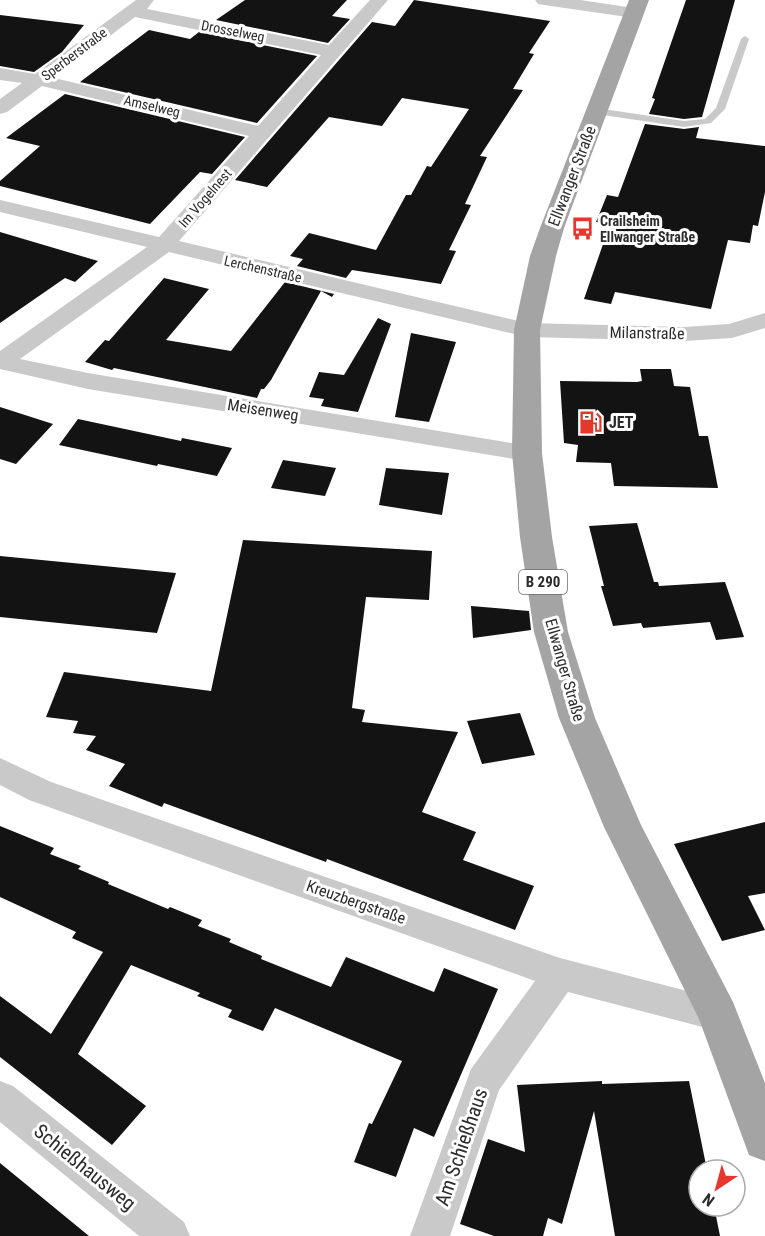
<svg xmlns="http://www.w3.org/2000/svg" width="765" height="1236" font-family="'Roboto Condensed',sans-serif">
	<rect width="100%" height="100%" fill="#fff"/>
	<path fill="#131313" d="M 245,0 L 347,0 L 332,16 L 350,19 L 328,43 L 216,20 Z
		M 414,0 L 550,21 L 529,53 L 534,54 L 513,89 L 523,90 L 480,156 L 487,157 L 465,204 L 471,205 L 449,250 L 456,251 L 441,284 L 352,270 L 346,278 L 297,266 L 303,259 L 290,256 L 309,233 L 376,250 L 406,195 L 411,195 L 427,166 L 431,167 L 469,109 L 402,98 L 382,126 L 329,117 L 267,187 L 235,180 L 372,22 L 395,26 Z
		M 686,0 L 735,0 L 702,117 L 684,119 L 649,114 L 655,99 L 652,98 Z
		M 0,15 L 84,25 L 62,52 L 34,72 L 0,66 Z
		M 149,30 L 190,39 L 199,32 L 317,56 L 257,123 L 80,82 Z
		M 65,94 L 245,137 L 212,174 L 200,172 L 150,224 L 0,186 L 0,181 L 40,146 L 6,138 Z
		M 645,124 L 684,129 L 699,127 L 696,138 L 765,146 L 765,192 L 758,226 L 753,225 L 750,243 L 728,240 L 711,309 L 615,292 L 611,304 L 584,299 L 610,224 L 596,222 L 607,195 L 618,197 Z
		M 0,232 L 98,261 L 75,282 L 65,278 L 0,323 Z
		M 164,278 L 209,289 L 166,340 L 231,351 L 285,282 L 334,294 L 332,297 L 321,291 L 271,380 L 264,389 L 261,389 L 257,398 L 114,368 L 112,370 L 85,362 L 105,340 L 109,341 Z
		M 378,318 L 391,324 L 358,412 L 321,406 L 324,399 L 309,397 L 319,372 L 344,375 Z
		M 411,333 L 456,342 L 429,422 L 395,417 Z
		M 640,369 L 671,369 L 674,386 L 690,387 L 699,436 L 708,436 L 718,488 L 614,486 L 611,463 L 576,462 L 578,445 L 564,443 L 560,381 L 637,382 L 642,381 Z
		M 0,407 L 53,424 L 16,464 L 0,459 Z
		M 78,419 L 181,441 L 182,438 L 232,448 L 217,476 L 158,464 L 157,466 L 59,445 Z
		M 283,460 L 336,468 L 325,496 L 271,488 Z
		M 386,468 L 449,473 L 442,515 L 379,505 Z
		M 637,523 L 654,582 L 658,582 L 659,586 L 725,582 L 744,637 L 716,640 L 710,622 L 643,628 L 641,623 L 613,626 L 601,586 L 604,586 L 589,526 Z
		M 243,540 L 432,551 L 429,600 L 366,597 L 352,708 L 365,710 L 362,722 L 458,732 L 422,812 L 476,832 L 463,860 L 534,886 L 515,930 L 327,859 L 326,862 L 164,803 L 162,807 L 109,786 L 125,764 L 86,750 L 96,736 L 73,733 L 78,721 L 46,717 L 64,672 L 211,691 Z
		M 0,556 L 176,573 L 157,633 L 0,617 Z
		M 471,606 L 529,611 L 531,630 L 473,638 Z
		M 520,713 L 535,755 L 482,764 L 467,721 Z
		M 765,822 L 765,893 L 748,896 L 765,930 L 722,941 L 674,844 Z
		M 0,826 L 54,848 L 50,854 L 81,866 L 78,869 L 109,882 L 108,884 L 168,909 L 170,907 L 202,920 L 198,926 L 231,939 L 229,942 L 262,956 L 261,959 L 331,987 L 346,957 L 434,992 L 444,968 L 498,989 L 434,1137 L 414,1128 L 396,1177 L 354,1162 L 369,1123 L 372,1124 L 402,1061 L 275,1008 L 263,1031 L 228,1017 L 232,1010 L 197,996 L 200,993 L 131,965 L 78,1054 L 146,1106 L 112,1145 L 0,1057 L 0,996 L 51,1034 L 103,952 L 72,938 L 76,932 L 0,897 Z
		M 602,1081 L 602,1084 L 689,1081 L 707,1170 L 699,1170 L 699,1206 L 714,1206 L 720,1236 L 615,1236 L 594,1111 L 562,1224 L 548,1218 L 543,1236 L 494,1236 L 460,1224 L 488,1139 L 525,1152 L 517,1085 Z
		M 0,1163 L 89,1236 L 0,1236 Z"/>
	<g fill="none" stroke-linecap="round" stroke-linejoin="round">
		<path fill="#c9c9c9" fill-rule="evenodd" d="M 745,36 L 749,39 L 725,109 L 711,123 L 684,127 L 596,114 L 591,111 L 596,108 L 684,121 L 705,119 L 716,108 L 741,39 Z"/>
		<path fill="#c9c9c9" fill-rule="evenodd" d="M 136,0 L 154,0 L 147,9 L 329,45 L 370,0 L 388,0 L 179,241 L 527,323 L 684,327 L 729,324 L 765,313 L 765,328 L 732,338 L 684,341 L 527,337 L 169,252 L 20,359 L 88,373 L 536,447 L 540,453 L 536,459 L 527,461 L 88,389 L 0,369 L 0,351 L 147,247 L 0,212 L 0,200 L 159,237 L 249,136 L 42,86 L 7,112 L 0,114 L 0,99 L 22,83 L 0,80 L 0,68 L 35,74 ZM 135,17 L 321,55 L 258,126 L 54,78 Z
			M 535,0 L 580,0 L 634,8 L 640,9 L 643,13 L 640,17 L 634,18 L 544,5 L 538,4 Z
			M 0,758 L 51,782 L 560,958 L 718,999 L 731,1003 L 736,1015 L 731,1027 L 718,1031 L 568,992 L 499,1090 L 450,1236 L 410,1236 L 471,1069 L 535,981 L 29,800 L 0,785 Z
			M 0,1081 L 13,1086 L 184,1222 L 190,1236 L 139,1236 L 0,1122 Z"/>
		<path fill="#a4a4a4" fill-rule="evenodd" d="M 629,0 L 649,0 L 564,228 L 556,256 L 540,330 L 542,453 L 552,537 L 568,632 L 595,718 L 641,825 L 733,1002 L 765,1083 L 765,1161 L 749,1155 L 699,1019 L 604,827 L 559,718 L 534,632 L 520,537 L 512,453 L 514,330 L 530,256 L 540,228 Z"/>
	</g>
	<defs>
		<symbol id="bus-bare" viewBox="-9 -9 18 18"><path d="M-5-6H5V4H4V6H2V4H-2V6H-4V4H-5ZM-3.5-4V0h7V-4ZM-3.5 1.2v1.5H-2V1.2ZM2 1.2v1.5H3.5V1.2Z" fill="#e5372b" stroke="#fff" stroke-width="2.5" paint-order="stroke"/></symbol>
		<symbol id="fuel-bare" viewBox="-9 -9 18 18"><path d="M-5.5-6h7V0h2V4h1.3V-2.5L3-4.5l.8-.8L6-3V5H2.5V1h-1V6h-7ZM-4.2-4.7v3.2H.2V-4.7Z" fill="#e5372b" stroke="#fff" stroke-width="2.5" paint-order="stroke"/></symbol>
	</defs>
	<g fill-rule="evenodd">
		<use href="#bus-bare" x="566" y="212" width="33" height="33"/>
		<use href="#fuel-bare" x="574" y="406" width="33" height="33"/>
	</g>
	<g text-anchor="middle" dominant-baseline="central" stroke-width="6" stroke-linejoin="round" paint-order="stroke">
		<g font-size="14" fill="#2c2c2c" stroke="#fff">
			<text transform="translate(233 31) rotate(11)">Drosselweg</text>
			<text transform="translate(74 54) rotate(-37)">Sperberstraße</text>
			<text transform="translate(152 106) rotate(13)">Amselweg</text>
			<text transform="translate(205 198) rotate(-49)">Im Vogelnest</text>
			<text transform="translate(263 269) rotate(13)">Lerchenstraße</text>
		</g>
		<g font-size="14" font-weight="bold" fill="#2c2c2c" stroke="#fff" text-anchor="start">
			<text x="600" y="221">Crailsheim<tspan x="600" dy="16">Ellwanger Straße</tspan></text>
		</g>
		<rect fill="#fff" stroke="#6b6b6b" stroke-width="1.5" x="519" y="570" width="48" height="24" rx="4.5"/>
		<g font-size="15" font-weight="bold" fill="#2c2c2c">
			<text x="543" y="582">B 290</text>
		</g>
		<g font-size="16" fill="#2c2c2c" stroke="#fff">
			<text transform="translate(572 176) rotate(-69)">Ellwanger Straße</text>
			<text transform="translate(647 333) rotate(1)">Milanstraße</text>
			<text transform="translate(263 410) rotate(9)">Meisenweg</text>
			<text transform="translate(565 670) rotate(74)">Ellwanger Straße</text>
			<text transform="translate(356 902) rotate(19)">Kreuzbergstraße</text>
		</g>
		<g font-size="16" font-weight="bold" fill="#2c2c2c" stroke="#fff" text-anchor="start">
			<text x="609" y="422">JET</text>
		</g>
		<g font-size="20" fill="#2c2c2c" stroke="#fff">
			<text transform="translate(461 1147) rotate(-71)">Am Schießhaus</text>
			<text transform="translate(85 1167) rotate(39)">Schießhausweg</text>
		</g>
	</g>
	<g transform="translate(717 1188) rotate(216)"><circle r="28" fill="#ffffff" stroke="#ababab" stroke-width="1.5"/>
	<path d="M0-4.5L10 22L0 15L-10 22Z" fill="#e5372b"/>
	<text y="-9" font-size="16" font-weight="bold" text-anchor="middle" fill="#2c2c2c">N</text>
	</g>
</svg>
